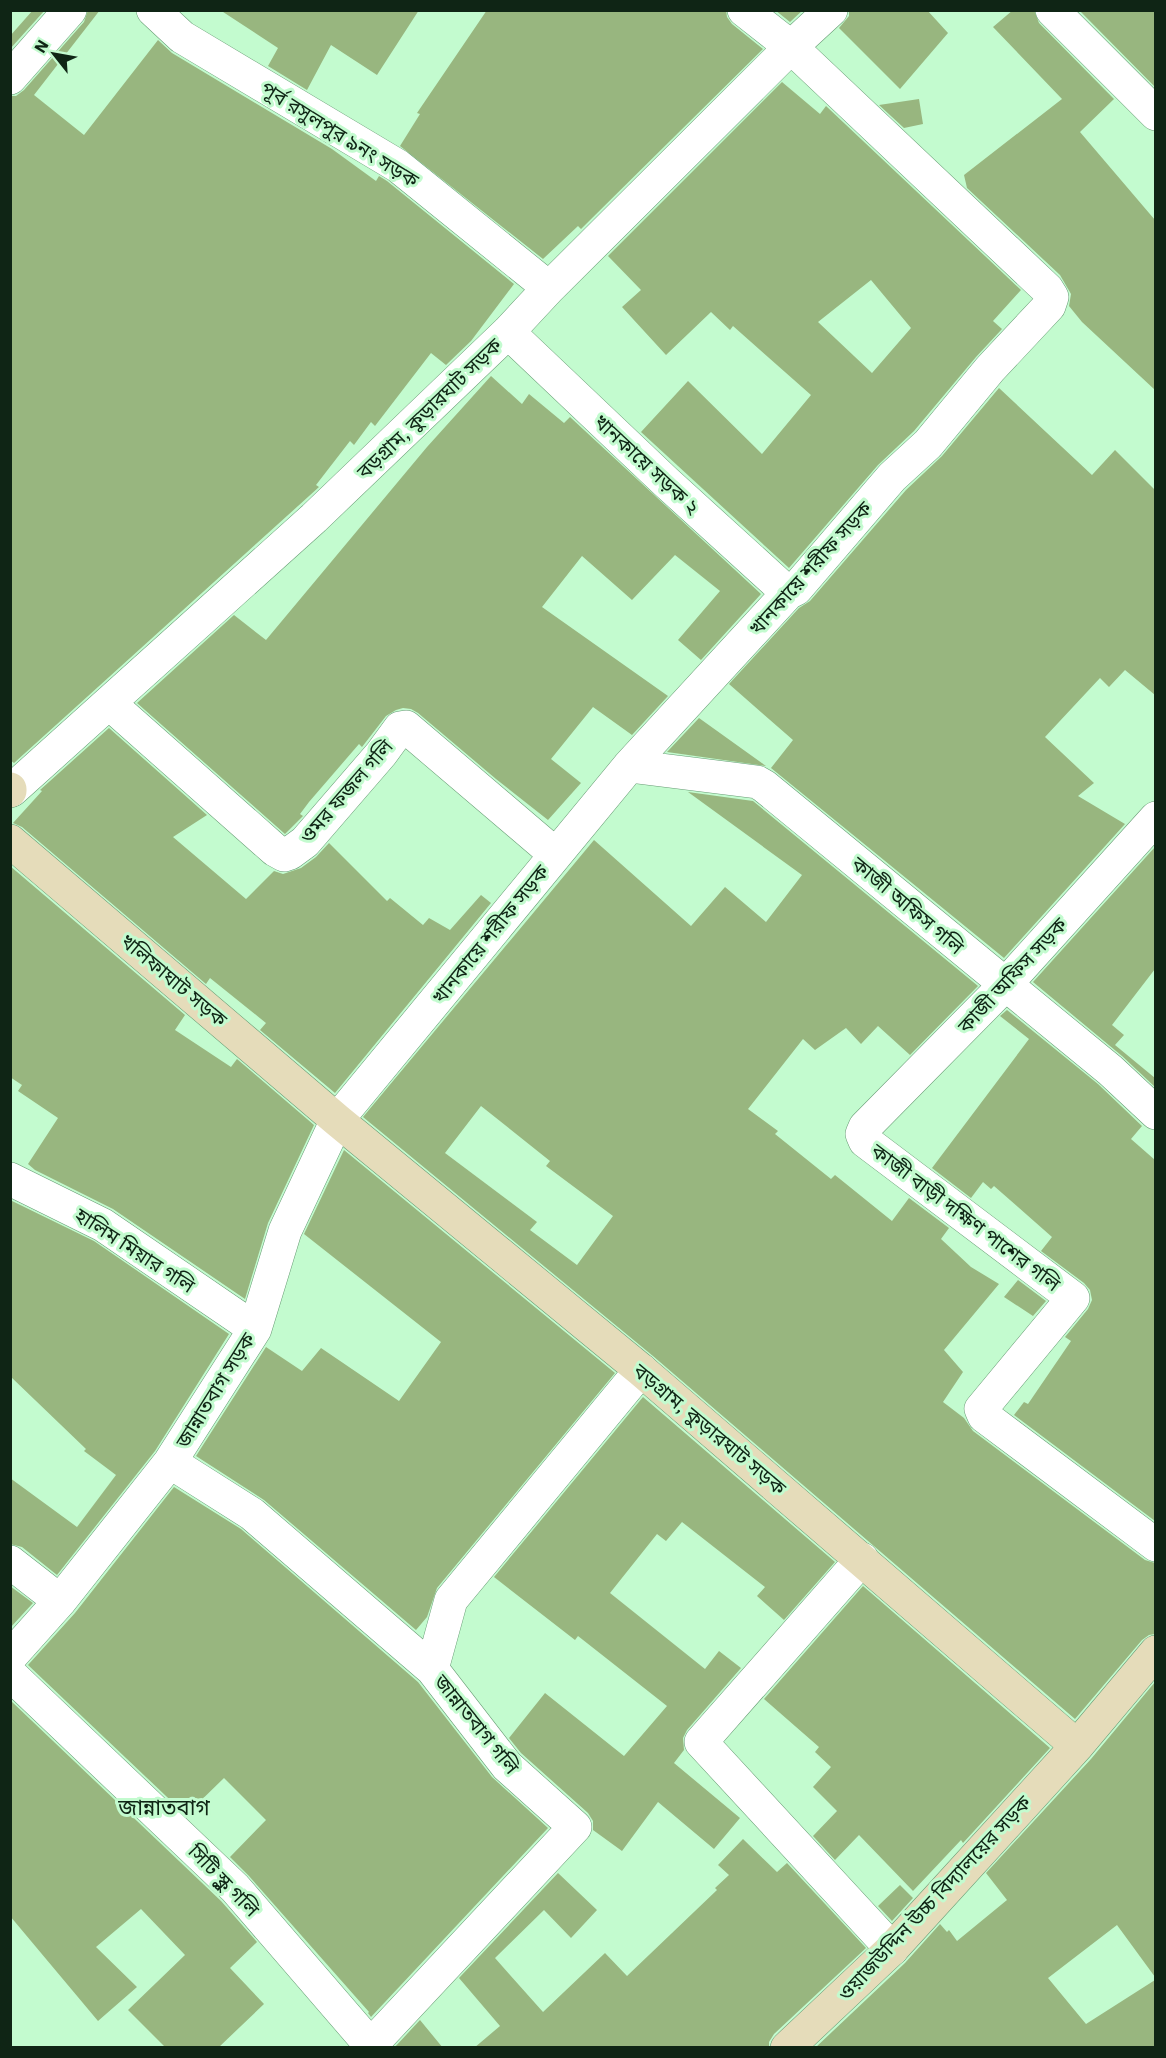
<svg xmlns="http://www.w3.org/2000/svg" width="1166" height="2058" font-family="'IBM Plex Sans','Noto Sans Bengali',sans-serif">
	<rect width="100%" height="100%" fill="#c3fbcf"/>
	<path fill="#98b67f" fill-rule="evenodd" d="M 33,10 L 45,10 L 10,49 L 10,36 Z
		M 88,10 L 100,10 L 34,95 L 84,135 L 158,40 L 172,53 L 332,149 L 376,181 L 379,176 L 387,181 L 514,284 L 471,341 L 446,365 L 431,353 L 375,426 L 371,422 L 354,445 L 350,441 L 316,485 L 319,487 L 14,763 L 10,760 L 10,96 L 16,96 L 24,90 L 84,22 Z
		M 220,10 L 419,10 L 377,75 L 331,45 L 307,90 L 268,66 L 278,48 Z
		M 487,10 L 726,10 L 727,17 L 732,24 L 763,49 L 581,229 L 578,226 L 543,259 L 400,146 L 420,114 L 417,113 Z
		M 775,10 L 803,10 L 790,22 Z
		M 849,10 L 927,10 L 948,33 L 900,89 L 839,28 L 849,16 Z
		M 1013,10 L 1034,10 L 1039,23 L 1114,99 L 1080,132 L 1155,220 L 1155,390 L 1082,322 L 1069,306 L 1071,294 L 1060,275 L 967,188 L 964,175 L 1062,99 L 993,27 Z
		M 1079,10 L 1155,10 L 1155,87 Z
		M 782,82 L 820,114 L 826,106 L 1021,290 L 993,321 L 1002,329 L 976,357 L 914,431 L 878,465 L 789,568 L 641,432 L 688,381 L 762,454 L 811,395 L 733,326 L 730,330 L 711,312 L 666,355 L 622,307 L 641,290 L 608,256 ZM 871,280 L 911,328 L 872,373 L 818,322 Z
		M 919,99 L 923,124 L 904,128 L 879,105 Z
		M 491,376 L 522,404 L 529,394 L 564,423 L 570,417 L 761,594 L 701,660 L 678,640 L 720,591 L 675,555 L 632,600 L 582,556 L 542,607 L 668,696 L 632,735 L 593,707 L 551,759 L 581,783 L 548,820 L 496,779 L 418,713 L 411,709 L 403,708 L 396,710 L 386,716 L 362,747 L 359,744 L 309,802 L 300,814 L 303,816 L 285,834 L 137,703 L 234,615 L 266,640 L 427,447 Z
		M 999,388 L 1092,475 L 1115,450 L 1155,490 L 1155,695 L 1125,670 L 1109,687 L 1100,678 L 1045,737 L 1094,783 L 1078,796 L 1125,824 L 1004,958 L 771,768 L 793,740 L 729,684 L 799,608 L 810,601 L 906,490 L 942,456 Z
		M 699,718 L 766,766 L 667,752 Z
		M 109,728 L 207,815 L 173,837 L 246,899 L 274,871 L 283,874 L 301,868 L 316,857 L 329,843 L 387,901 L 390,898 L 423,925 L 429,918 L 450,930 L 481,895 L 491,903 L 335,1093 L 260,1030 L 266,1023 L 210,978 L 206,984 L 22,827 L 13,823 L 42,791 L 40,790 Z
		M 688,792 L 753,801 L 978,986 L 910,1055 L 878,1026 L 861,1044 L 846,1028 L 815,1050 L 803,1039 L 748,1109 L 778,1131 L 775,1134 L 831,1179 L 835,1175 L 892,1221 L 909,1198 L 949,1228 L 941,1239 L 971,1267 L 999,1284 L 944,1350 L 963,1372 L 943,1402 L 964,1418 L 973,1431 L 1145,1560 L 1155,1563 L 1155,1634 L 1149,1635 L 1142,1640 L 1075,1719 L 653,1356 L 363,1117 L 594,840 L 691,926 L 725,887 L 766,922 L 802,875 ZM 481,1106 L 550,1161 L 546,1166 L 613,1216 L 577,1265 L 530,1230 L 537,1222 L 445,1153 Z
		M 1155,847 L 1155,969 L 1112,1025 L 1124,1035 L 1115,1045 L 1155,1078 L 1155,1087 L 1122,1056 L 1033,982 Z
		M 10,866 L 185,1015 L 175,1030 L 231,1067 L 237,1059 L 314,1125 L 268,1223 L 245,1299 L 113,1209 L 35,1170 L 28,1164 L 58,1118 L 18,1091 L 22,1085 L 10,1077 Z
		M 1007,1010 L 1098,1084 L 1142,1126 L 1131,1139 L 1155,1160 L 1155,1521 L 1014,1415 L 1024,1402 L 1028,1404 L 1071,1341 L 1065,1337 L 1088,1309 L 1092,1300 L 1090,1290 L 1084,1283 L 1041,1251 L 1052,1237 L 994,1186 L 991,1189 L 983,1182 L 971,1198 L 932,1168 L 1029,1039 L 1000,1016 Z
		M 344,1150 L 615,1373 L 437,1588 L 427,1617 L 416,1630 L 264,1500 L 196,1456 L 266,1347 L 302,1371 L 321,1348 L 399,1401 L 441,1342 L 304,1234 Z
		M 10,1200 L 94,1241 L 229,1334 L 155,1451 L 57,1575 L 22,1547 L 10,1544 L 10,1478 L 77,1527 L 116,1475 L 84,1451 L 86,1449 L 10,1376 Z
		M 1018,1280 L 1046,1301 L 1033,1316 L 1004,1297 Z
		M 643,1397 L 835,1562 L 784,1620 L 757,1596 L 765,1587 L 682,1522 L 666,1541 L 657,1534 L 610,1593 L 705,1669 L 719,1651 L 741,1668 L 687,1730 L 683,1738 L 684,1750 L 674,1763 L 740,1818 L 714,1849 L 658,1802 L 622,1851 L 593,1830 L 593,1821 L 588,1813 L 521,1753 L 509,1738 L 545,1693 L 624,1756 L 667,1706 L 578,1636 L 575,1640 L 494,1577 Z
		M 174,1487 L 241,1529 L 418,1682 L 492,1777 L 548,1828 L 371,2017 L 368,2013 L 369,2012 L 249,1876 L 230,1857 L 266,1820 L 224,1778 L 186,1815 L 28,1665 L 75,1613 Z
		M 10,1586 L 33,1603 L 10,1628 Z
		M 863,1586 L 1050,1748 L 963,1843 L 961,1840 L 913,1891 L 859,1835 L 835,1860 L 813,1836 L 837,1811 L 813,1787 L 831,1767 L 815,1752 L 819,1747 L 764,1699 Z
		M 1155,1682 L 1155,1977 L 1117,1925 L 1048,1978 L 1086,2024 L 1155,1980 L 1155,2048 L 815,2048 L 905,1963 L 940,1924 L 947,1932 L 949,1930 L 957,1941 L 1007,1900 L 986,1873 L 1091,1759 Z
		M 10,1700 L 221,1901 L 257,1942 L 230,1968 L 264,2004 L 218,2048 L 166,2048 L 128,2010 L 185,1955 L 141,1909 L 96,1947 L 137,1987 L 98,2021 L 10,1916 Z
		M 743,1839 L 777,1872 L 787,1863 L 866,1948 L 774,2034 L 769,2042 L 769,2048 L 474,2048 L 500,2026 L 459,1978 L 558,1873 L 597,1910 L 571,1938 L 544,1910 L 495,1958 L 543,2012 L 605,1953 L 627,1976 L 717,1890 L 715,1888 L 729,1875 L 718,1865 Z
		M 900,1885 L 913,1898 L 892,1921 L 878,1906 Z
		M 420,2020 L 443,2048 L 394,2048 Z"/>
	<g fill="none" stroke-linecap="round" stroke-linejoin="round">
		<defs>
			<path id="street" d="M 153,10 L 182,37 L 398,166 L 549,288
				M 1052,10 L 1156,114
				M 10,78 L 70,10
				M 508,332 L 666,482 L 788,593
				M 109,703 L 275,850 L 284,855 L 290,853 L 305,842 L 381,754 L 400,728 L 406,727 L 555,854
				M 629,766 L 757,782 L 764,786 L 1110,1070 L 1156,1113
				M 12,790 L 314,518 L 508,332 L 549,288 L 791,47 L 831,10
				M 1156,818 L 1005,985 L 865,1127 L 862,1134 L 865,1141 L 1073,1298 L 981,1409 L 984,1416 L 1156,1545
				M 10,1179 L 103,1225 L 255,1329
				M 170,1462 L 252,1514 L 432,1669 L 507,1766 L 575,1827 L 371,2045
				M 862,1559 L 701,1742 L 892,1949
				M 10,1562 L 60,1601
				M 10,1657 L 60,1601 L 170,1462 L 255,1329 L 285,1231 L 337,1120 L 629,766 L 788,593 L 796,589 L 892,477 L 928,444 L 990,369 L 1049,306 L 1052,297 L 1047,289 L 791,47 L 744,10
				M 432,1669 L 451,1600 L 641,1370
				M 10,1674 L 235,1888 L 373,2048"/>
			<path id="secondary" d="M 10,789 L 10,791
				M 10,841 L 337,1120 L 641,1370 L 1077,1746
				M 787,2048 L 892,1949 L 1077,1746 L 1156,1652"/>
		</defs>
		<use href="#street" stroke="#679c74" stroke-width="34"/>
		<use href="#secondary" stroke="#679c74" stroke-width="34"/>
		<use href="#street" stroke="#fff" stroke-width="33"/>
		<use href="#secondary" stroke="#e5dcba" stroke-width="33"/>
	</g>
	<g text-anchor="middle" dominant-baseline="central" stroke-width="6" stroke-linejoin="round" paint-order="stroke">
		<g font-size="20" fill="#0f2515" stroke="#c3fbcf">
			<text transform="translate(340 134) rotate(32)">পূর্ব রসুলপুর ৯নং সড়ক</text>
			<text transform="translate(429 408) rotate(-44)">বড়গ্রাম, কুড়ারঘাট সড়ক</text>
			<text transform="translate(647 464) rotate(43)">খানকায়ে সড়ক ২</text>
			<text transform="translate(810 568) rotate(-48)">খানকায়ে শরীফ সড়ক</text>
			<text transform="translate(346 791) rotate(-49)">ওমর ফজল গলি</text>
			<text transform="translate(908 905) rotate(40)">কাজী অফিস গলি</text>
			<text transform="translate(490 934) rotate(-51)">খানকায়ে শরীফ সড়ক</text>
			<text transform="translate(1012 975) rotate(-47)">কাজী অফিস সড়ক</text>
			<text transform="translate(174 980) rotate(40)">খলিফাঘাট সড়ক</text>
			<text transform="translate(966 1217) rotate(37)">কাজী বাড়ী দক্ষিণ পাশের গলি</text>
			<text transform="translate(135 1250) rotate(33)">হালিম মিয়ার গলি</text>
			<text transform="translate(215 1390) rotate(-58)">জান্নাতবাগ সড়ক</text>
			<text transform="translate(710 1429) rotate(40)">বড়গ্রাম, কুড়ারঘাট সড়ক</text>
			<text transform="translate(477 1724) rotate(51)">জান্নাতবাগ গলি</text>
			<text transform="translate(224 1880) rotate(46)">সিটি স্কুল গলি</text>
			<text transform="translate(934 1898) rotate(-47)">ওয়াজউদ্দিন উচ্চ বিদ্যালয়ের সড়ক</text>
		</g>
		<g font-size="22" fill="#0f2515" stroke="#c3fbcf">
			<text x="164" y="1806">জান্নাতবাগ</text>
		</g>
	</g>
	<rect width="1166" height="2058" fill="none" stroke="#0f2515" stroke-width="24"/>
	<g transform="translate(54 54) rotate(301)" stroke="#c3fbcf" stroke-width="4.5" paint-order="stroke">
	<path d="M0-4.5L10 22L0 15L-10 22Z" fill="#0f2515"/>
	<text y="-9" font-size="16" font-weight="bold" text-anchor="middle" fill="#0f2515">N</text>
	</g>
</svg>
